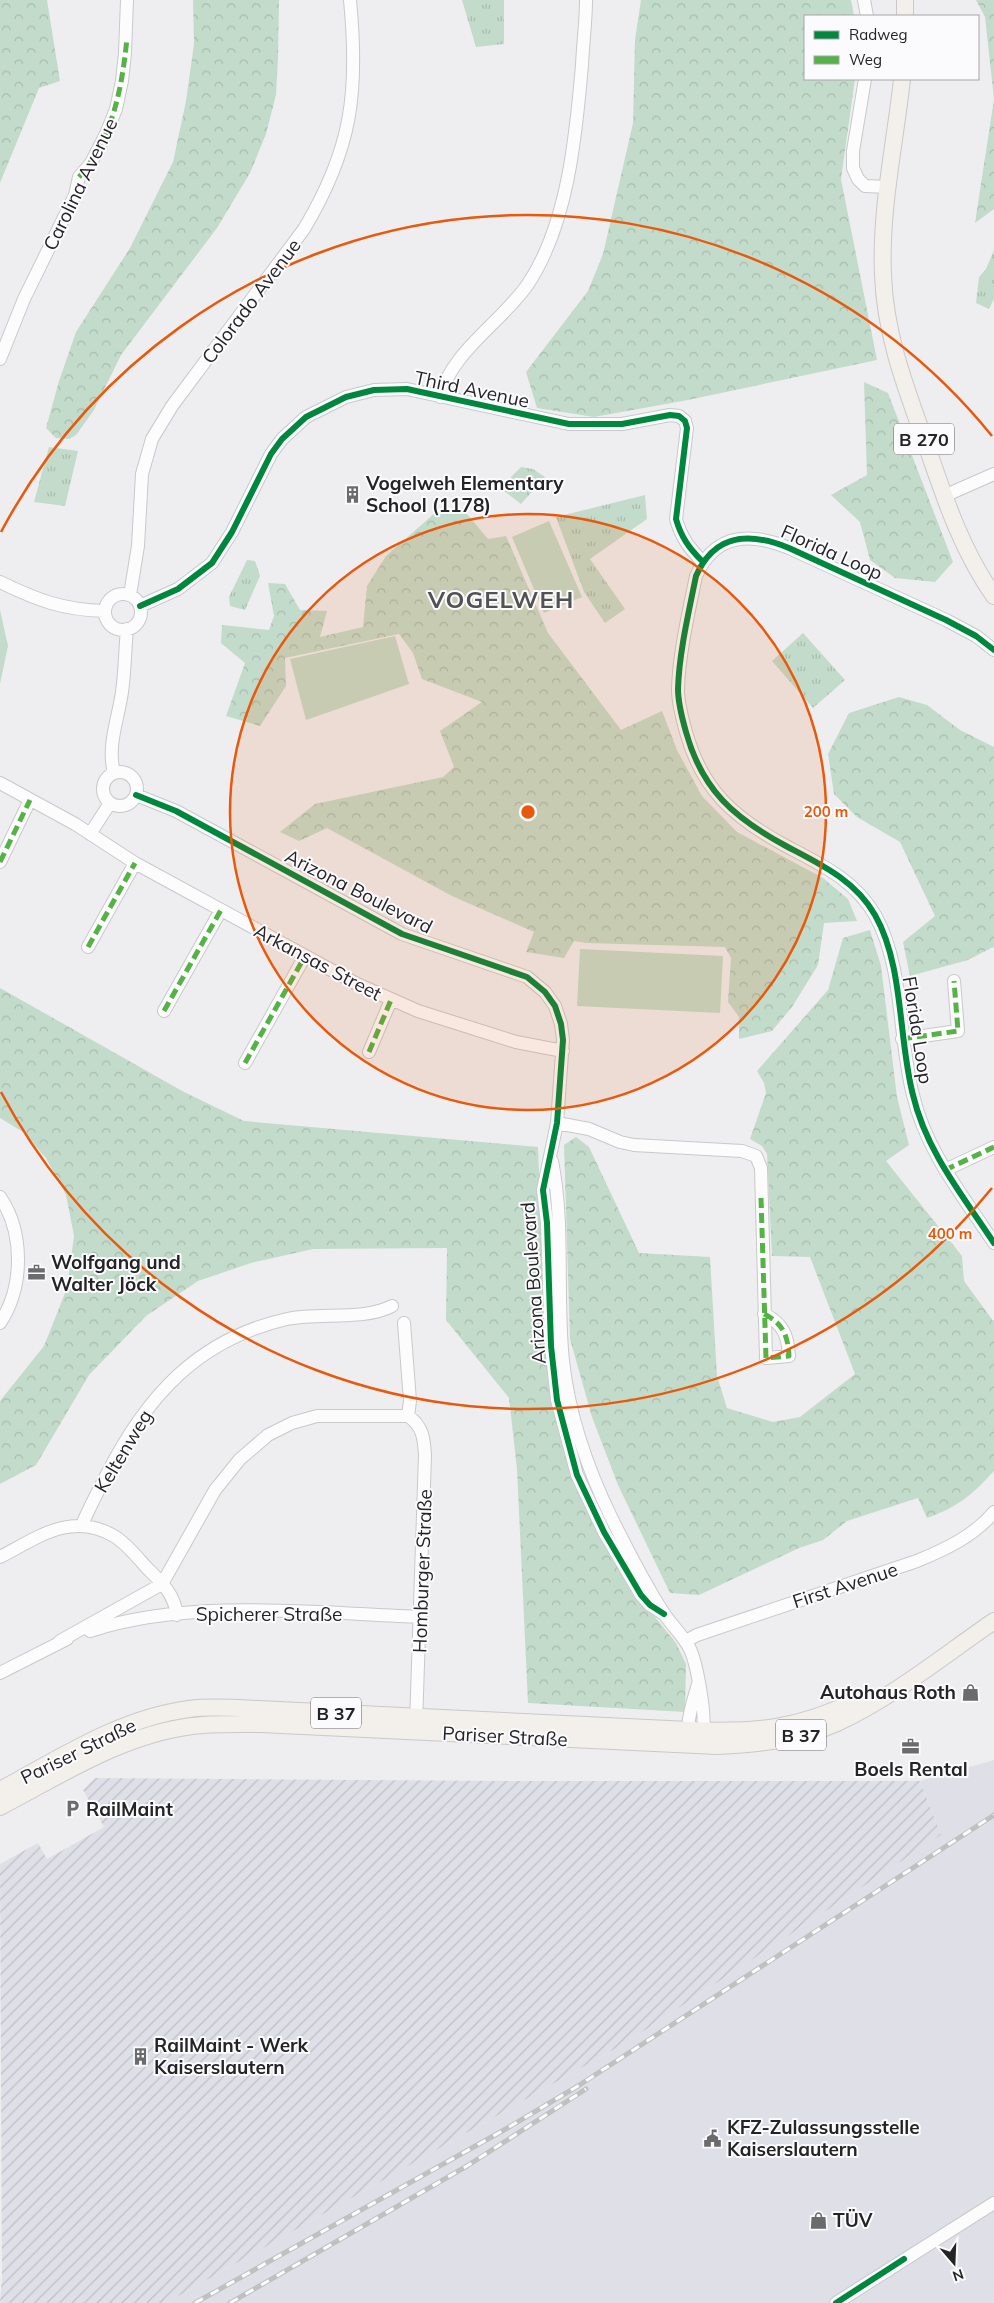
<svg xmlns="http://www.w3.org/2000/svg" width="994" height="2303" font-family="Mulish,sans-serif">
	<defs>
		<pattern id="industrial-furrows" width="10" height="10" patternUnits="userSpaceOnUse" patternTransform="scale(1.25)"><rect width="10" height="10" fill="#dfdfe7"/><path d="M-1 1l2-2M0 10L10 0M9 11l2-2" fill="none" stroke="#bfbfc6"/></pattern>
		<pattern id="forest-crowns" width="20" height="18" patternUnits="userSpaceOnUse" patternTransform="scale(1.25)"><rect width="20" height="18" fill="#c3dbca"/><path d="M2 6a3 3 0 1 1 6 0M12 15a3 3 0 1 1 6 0" fill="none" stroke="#a7bcad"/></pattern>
		<pattern id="park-tufts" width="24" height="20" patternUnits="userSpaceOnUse" patternTransform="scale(1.25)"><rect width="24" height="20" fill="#c3dbca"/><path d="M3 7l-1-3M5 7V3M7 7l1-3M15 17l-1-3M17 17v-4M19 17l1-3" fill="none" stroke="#a7bcad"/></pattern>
	</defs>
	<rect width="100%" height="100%" fill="#eeeef1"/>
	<path fill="#dfdfe7" d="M 994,1760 L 994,2303 L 166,2303 L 627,2042 L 941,1835 L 920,1781 Z"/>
	<path fill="url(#industrial-furrows)" d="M 95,1778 L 508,1781 L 920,1781 L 941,1835 L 627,2042 L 166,2303 L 0,2303 L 2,2276 L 0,1864 L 38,1843 L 47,1859 L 104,1827 L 83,1790 Z"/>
	<path fill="#c3dbca" d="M 549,521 L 582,597 L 544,613 L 512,537 Z
		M 0,610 L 8,646 L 0,684 Z
		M 395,636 L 409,684 L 306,720 L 290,659 Z
		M 580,949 L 723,956 L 720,1013 L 577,1006 Z"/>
	<path fill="url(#forest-crowns)" d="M 0,0 L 47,0 L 60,81 L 39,88 L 0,183 Z
		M 193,0 L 279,0 L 278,59 L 276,95 L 266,134 L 250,173 L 217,228 L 121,355 L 94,410 L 76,435 L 69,439 L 56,438 L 46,428 L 59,381 L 76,332 L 130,248 L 173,162 L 186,101 L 194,44 Z
		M 641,0 L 851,0 L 854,16 L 805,16 L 805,79 L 855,79 L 841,179 L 877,360 L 688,400 L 594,417 L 537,408 L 526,372 L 588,291 L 603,254 L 633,123 L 635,40 Z
		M 976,0 L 994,0 L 994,209 L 975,223 L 994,99 L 985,17 Z
		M 864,382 L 888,393 L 953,562 L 935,582 L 895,578 L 870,560 L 860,522 L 831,495 L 867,475 Z
		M 462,508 L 488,539 L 506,536 L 548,633 L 621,730 L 662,711 L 677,750 L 702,796 L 737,832 L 823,878 L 848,899 L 857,921 L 824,923 L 818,965 L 792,1007 L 772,1031 L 739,1039 L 739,1017 L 728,1002 L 731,958 L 725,947 L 586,943 L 574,941 L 564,958 L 526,952 L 534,932 L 452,896 L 327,828 L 299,841 L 280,832 L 315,804 L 443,777 L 454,767 L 440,731 L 482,702 L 422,679 L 413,653 L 399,634 L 285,658 L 286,686 L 260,726 L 226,716 L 245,663 L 221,643 L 222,625 L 269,630 L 274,616 L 268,583 L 285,584 L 300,610 L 327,611 L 320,637 L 363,627 L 367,586 L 386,556 L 436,512 Z
		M 899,697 L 927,705 L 960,730 L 994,747 L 994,949 L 993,947 L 968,960 L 910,976 L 903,942 L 935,916 L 900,842 L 857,817 L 834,794 L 828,754 L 849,713 Z
		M 870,930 L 881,966 L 897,1097 L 909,1145 L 886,1161 L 962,1256 L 964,1281 L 994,1322 L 994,1471 C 972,1495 958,1507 927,1518 L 918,1498 L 847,1521 L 823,1540 L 799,1548 L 699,1595 L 670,1593 L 618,1485 L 592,1417 L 570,1339 L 564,1145 L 576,1137 L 589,1147 L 639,1253 L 710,1257 L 717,1376 L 727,1408 L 773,1422 L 800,1417 L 855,1374 L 810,1257 L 772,1256 L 767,1154 L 762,1146 L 750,1139 L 766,1093 L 764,1083 L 757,1071 L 828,990 L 843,938 Z
		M 0,988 L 184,1092 L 244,1121 L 538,1147 L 545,1336 L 572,1468 L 634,1591 L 676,1643 L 686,1664 L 685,1712 L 528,1703 L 517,1469 L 509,1398 L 446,1320 L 447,1248 L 313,1249 L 251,1263 L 198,1281 L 146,1316 L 89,1375 L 36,1465 L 0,1484 L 0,1401 L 44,1346 L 67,1288 L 74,1236 L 66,1195 L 46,1158 L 23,1132 L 0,1118 Z"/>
	<path fill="url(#park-tufts)" d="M 462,0 L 504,0 L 504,44 L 476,47 Z
		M 994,250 L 994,299 L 989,309 L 976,303 L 979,277 L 986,269 Z
		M 49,447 L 78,451 L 65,506 L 34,502 Z
		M 521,467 L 533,469 L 545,477 L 521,504 L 500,488 Z
		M 645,495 L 647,519 L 590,559 L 625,609 L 605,623 L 584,592 L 556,517 Z
		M 247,560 L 255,561 L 260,576 L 245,610 L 230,606 L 229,597 Z
		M 803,633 L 845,680 L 813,708 L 772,661 Z"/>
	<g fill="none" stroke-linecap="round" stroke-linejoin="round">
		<defs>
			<path id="minor" d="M 864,0 L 867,16
				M 865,79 L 853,151 L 853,168 L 858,179 L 865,186 L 889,187
				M 0,359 L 24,299 L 75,195 L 79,177 L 91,163 L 106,134 L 116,109 L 122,81 L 125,53 L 127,0
				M 440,397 C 451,352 502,322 528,284 C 568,224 576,135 582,65 C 583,43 586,21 586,0
				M 944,496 L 994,474
				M 0,582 C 37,600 63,610 105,611
				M105 612a18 18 0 1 1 36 0a18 18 0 1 1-36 0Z
				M 130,595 L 138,546 L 142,474 L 152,439 L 172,406 L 304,229 C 352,149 359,92 350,0
				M 140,606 L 178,589 L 212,563 L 232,532 L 271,454 L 282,439 L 306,417 L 346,397 L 374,390 L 407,389 L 569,424 L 622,424 L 670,415 L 679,416 L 685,421 L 687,428 L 676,519 C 681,537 689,548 702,561
				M 994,650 L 976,636 L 946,620 L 789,548 C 750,532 715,533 696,576 C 689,611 679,653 678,689 C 678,703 682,718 686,732 C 702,790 734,818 786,846 C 820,864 855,880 875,915 C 904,966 898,1038 913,1095 C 926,1151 963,1196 994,1243
				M103 789a17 17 0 1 1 34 0a17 17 0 1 1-34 0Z
				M 114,773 C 107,745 118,720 122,692 C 125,671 125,650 127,629
				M 0,783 L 75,824 L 135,863 L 357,984 L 418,1011 L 516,1042 L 563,1051
				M 136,795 L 176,811 L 402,934 L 527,977 L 545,992 L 555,1006 L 561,1024 L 563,1040 L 557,1123 L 543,1190 L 547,1223 L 551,1346 L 557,1400 L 577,1475 L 604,1532 L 641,1595 L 650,1605 L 664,1614
				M 90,834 L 110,803
				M 0,862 L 30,800
				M 88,947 L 135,863
				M 164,1011 L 221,910
				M 902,1039 L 958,1031 L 954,981
				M 369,1052 L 391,1000
				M 245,1063 L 305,956
				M 557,1123 L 589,1129 L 620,1142 L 634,1145 L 742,1151 L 756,1156 L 761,1168 L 766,1358 L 789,1356 C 788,1336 783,1323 764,1314
				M 552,1161 C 565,1226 556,1295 563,1361 C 569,1416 588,1470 612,1519 C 628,1551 644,1583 663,1612 C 671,1625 683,1635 690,1649 C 697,1664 706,1715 703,1731 C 701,1738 697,1741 692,1745 C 683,1728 693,1702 698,1684
				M 945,1170 L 994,1147
				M 0,1197 C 24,1232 24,1287 0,1323
				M 404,1323 L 410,1401 L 408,1416
				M 82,1525 C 89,1508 98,1491 107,1474 C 147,1396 198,1339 287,1319 C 320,1312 363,1321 392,1306
				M 0,1557 C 37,1538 71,1511 114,1536 C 126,1543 137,1557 147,1568 C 161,1582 174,1593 177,1615
				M 90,1631 C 190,1598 317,1613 421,1617
				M 60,1641 L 162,1584 L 215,1490 L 240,1459 L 268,1435 L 292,1423 L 317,1416 L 408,1416 C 423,1426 424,1439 425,1455 L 416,1724
				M 686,1641 L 697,1635 L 917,1561 C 946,1549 974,1536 994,1512
				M 0,1673 L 67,1639
				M 836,2303 L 994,2203"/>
			<path id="major" d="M 905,0 L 905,16
				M 902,79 C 895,144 880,210 883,275 C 885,336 907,391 927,447 C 945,499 962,551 994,596
				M 0,1790 C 60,1758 120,1718 189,1709 C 211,1706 235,1708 258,1709 L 689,1730 C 754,1733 800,1729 859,1699
				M 0,1807 C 61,1775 122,1735 192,1726 C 214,1723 238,1724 261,1724 L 717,1746 C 758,1744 799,1740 837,1723 C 893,1697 943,1656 994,1621"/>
		</defs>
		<use href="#minor" stroke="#c9c9cc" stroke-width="14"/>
		<use href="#major" stroke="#c9c9cb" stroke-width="18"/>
		<use href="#minor" stroke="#fcfcfd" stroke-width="12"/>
		<use href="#major" stroke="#f3efea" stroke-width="16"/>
		<defs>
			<path id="rail" d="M 195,2303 L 504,2130 L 578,2086 L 994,1815
				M 230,2303 L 467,2166 L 586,2089"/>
		</defs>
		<use href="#rail" stroke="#c0c0c1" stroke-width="5"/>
		<use href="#rail" stroke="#fbfbfe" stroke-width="3" stroke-dasharray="9" stroke-linecap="butt"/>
		<path stroke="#55b245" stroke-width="5" stroke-dasharray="10 5" stroke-linecap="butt" d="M 79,177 C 113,138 122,88 127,38
			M 0,862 L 30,800
			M 88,947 L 135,863
			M 164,1011 L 221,910
			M 902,1039 L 958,1031 L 954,981
			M 369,1052 L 391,1000
			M 245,1063 L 305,956
			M 945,1170 L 994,1147
			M 761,1198 L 766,1358 L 789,1356 C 788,1336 783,1323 764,1314"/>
		<defs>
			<path id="cycleway" d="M 140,606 L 178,589 L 212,563 L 232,532 L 271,454 L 282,439 L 306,417 L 346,397 L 374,390 L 407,389 L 569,424 L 622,424 L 670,415 L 679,416 L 685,421 L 687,428 L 676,519 C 681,537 689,548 702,561
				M 994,650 L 976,636 L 946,620 L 789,548 C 750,532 715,533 696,576 C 689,611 679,653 678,689 C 678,703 682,718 686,732 C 702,790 734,818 786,846 C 820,864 855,880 875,915 C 904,966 898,1038 913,1095 C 926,1151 963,1196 994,1243
				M 136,795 L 176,811 L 402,934 L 527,977 L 545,992 L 555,1006 L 561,1024 L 563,1040 L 557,1123 L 543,1190 L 547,1223 L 551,1346 L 557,1400 L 577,1475 L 604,1532 L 641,1595 L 650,1605 L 664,1614
				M 836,2303 L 904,2259"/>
		</defs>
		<use href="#cycleway" stroke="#fbfbfe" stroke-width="9"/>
		<use href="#cycleway" stroke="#00873e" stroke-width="6"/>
	</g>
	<circle cx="528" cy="812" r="298" fill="#e8590c" fill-opacity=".12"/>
	<g fill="none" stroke="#e8590c" stroke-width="2.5">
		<circle cx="528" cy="812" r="298"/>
		<path d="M992 1188A597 597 0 0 1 1 1092M1 532A597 597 0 0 1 992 436"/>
	</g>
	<defs>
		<symbol id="building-bare" viewBox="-9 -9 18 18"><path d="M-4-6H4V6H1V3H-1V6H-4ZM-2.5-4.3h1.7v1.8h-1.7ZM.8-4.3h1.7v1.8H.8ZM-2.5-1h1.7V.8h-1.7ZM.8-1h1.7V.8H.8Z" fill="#6b6b6d" stroke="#fbfbfe" stroke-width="2.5" paint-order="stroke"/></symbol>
		<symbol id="office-bare" viewBox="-9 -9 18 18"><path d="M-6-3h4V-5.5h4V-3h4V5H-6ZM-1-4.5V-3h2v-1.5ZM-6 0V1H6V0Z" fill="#6b6b6d" stroke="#fbfbfe" stroke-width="2.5" paint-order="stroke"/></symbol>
		<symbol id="shop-bare" viewBox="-9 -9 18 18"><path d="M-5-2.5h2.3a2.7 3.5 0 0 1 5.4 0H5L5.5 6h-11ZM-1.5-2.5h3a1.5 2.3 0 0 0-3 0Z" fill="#6b6b6d" stroke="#fbfbfe" stroke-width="2.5" paint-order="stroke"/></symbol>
		<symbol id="parking-bare" viewBox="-9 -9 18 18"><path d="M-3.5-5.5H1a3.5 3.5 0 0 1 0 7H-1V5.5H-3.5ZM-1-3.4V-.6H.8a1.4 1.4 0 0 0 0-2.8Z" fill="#6b6b6d" stroke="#fbfbfe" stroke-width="2.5" paint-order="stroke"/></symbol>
		<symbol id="civic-bare" viewBox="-9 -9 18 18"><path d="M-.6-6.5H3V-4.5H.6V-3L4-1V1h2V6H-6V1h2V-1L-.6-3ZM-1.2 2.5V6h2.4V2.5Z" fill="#6b6b6d" stroke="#fbfbfe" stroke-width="2.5" paint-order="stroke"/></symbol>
	</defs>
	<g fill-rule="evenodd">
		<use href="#building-bare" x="340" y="482" width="25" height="25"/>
		<use href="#office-bare" x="24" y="1260" width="25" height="25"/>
		<use href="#shop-bare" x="958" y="1680" width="25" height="25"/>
		<use href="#office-bare" x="898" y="1734" width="25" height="25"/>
		<use href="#parking-bare" x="60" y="1796" width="25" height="25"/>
		<use href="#building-bare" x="128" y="2044" width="25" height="25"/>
		<use href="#civic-bare" x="700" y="2126" width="25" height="25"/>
		<use href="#shop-bare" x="806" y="2208" width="25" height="25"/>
	</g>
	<g text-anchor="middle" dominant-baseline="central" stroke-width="4" stroke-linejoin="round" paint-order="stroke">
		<g fill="#fbfbfe" stroke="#646467" stroke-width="1">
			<rect x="894" y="423.5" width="60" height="31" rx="4"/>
			<rect x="311" y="1697.5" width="50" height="31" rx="4"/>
			<rect x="776" y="1719.5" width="50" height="31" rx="4"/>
		</g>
		<g font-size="18" font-weight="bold" fill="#242426">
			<text x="924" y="439">B 270</text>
			<text x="336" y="1713">B 37</text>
			<text x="801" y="1735">B 37</text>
		</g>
		<g font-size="19" fill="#242426" stroke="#fbfbfe">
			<text transform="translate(80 184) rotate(-64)">Carolina Avenue</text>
			<text transform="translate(251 301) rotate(-53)">Colorado Avenue</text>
			<text transform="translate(472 389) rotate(12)">Third Avenue</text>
			<text transform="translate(832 552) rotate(24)">Florida Loop</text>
			<text transform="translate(359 891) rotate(27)">Arizona Boulevard</text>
			<text transform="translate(318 962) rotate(28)">Arkansas Street</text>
			<text transform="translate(918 1030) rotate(81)">Florida Loop</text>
			<text transform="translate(533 1283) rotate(-94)">Arizona Boulevard</text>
			<text transform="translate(123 1451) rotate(-59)">Keltenweg</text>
			<text transform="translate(422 1571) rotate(-88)">Homburger Straße</text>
			<text transform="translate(845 1585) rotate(-18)">First Avenue</text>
			<text x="269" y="1614">Spicherer Straße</text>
			<text transform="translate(505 1736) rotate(3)">Pariser Straße</text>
			<text transform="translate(78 1751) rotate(-26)">Pariser Straße</text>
		</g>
		<g font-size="19" font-weight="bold" fill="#242426" stroke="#fbfbfe" text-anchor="start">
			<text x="366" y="483">Vogelweh Elementary<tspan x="366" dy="22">School (1178)</tspan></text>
			<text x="51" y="1262">Wolfgang und<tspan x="51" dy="22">Walter Jöck</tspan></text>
			<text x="956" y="1692" text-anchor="end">Autohaus Roth</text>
			<text x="911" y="1769" text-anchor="middle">Boels Rental</text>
			<text x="86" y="1809">RailMaint</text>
			<text x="154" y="2045">RailMaint - Werk<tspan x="154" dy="22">Kaiserslautern</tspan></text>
			<text x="727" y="2127">KFZ-Zulassungsstelle<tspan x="727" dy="22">Kaiserslautern</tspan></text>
			<text x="833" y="2220">TÜV</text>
		</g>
		<g font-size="24" font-weight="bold" letter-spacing="1" fill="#525255" stroke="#fbfbfe">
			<text x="501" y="599">VOGELWEH</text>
		</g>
	</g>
	<circle cx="528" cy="812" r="8" fill="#e8590c" stroke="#fbfbfe" stroke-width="2.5"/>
	<g font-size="15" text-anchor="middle" font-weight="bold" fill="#e8590c" stroke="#fbfbfe" stroke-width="4" stroke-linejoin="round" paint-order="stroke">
		<text x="826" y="817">200 m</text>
		<text x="950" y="1239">400 m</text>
	</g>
	<rect x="804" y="15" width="175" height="65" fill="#fbfbfe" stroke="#a5a5a8"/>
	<rect x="814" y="31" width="25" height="8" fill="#00873e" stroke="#a5a5a8"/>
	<text x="849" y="40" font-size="15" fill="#242426">Radweg</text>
	<rect x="814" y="56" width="25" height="8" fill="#55b245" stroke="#a5a5a8"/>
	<text x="849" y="65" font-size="15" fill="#242426">Weg</text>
	<g transform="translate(954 2263) rotate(161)" stroke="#fbfbfe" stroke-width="4" paint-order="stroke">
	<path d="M0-4L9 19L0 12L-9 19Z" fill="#242426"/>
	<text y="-8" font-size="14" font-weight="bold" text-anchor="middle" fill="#242426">N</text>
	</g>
</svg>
